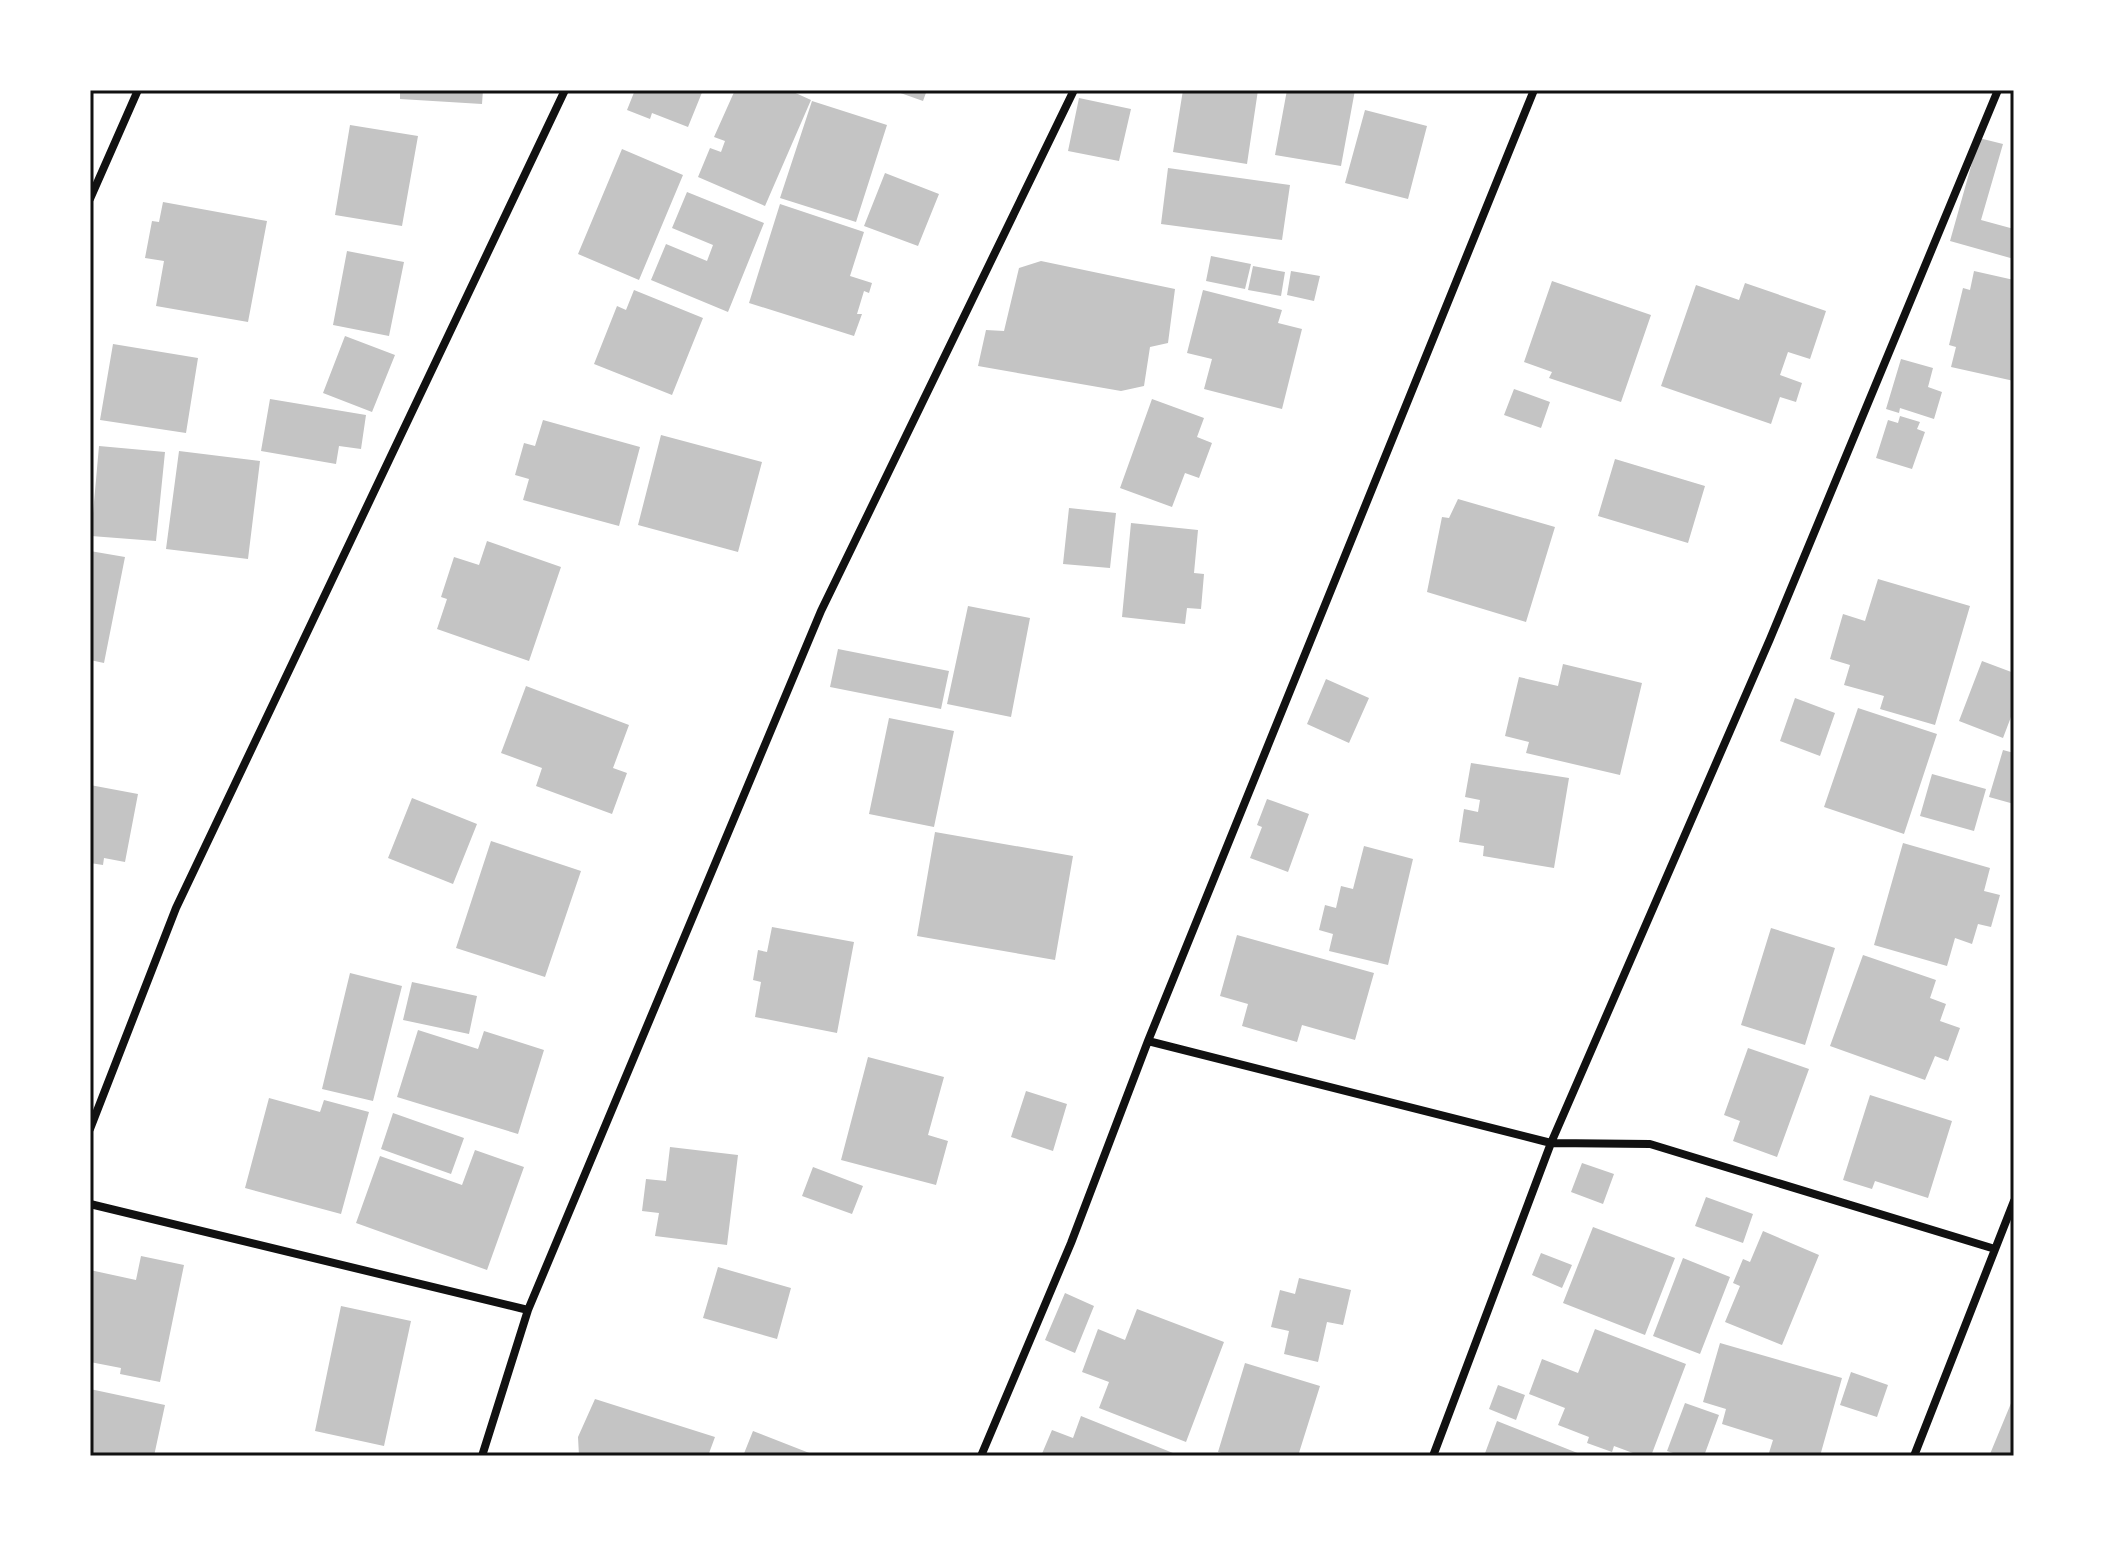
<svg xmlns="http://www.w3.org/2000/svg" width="2104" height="1546" font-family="'Public Sans',sans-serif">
	<rect width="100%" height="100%" fill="#fff"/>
	<path fill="#c4c4c4" d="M 400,90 L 483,90 L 482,104 L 400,99 Z
		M 635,90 L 703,90 L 688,127 L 652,113 L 650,119 L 627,110 Z
		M 735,90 L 789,90 L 811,100 L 765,206 L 698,177 L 710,148 L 721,152 L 725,141 L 714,137 Z
		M 892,90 L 927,90 L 923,101 Z
		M 1183,90 L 1258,90 L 1247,164 L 1173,152 Z
		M 1287,90 L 1355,90 L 1341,166 L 1275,155 Z
		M 1079,98 L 1131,109 L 1119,161 L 1068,151 Z
		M 812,101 L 887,125 L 856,222 L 780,198 Z
		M 1365,110 L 1427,126 L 1408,199 L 1345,183 Z
		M 350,125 L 418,136 L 402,226 L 335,215 Z
		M 1979,138 L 2003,144 L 1981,220 L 2014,229 L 2014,259 L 1950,241 Z
		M 622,149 L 683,175 L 639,280 L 578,254 Z
		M 1168,168 L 1290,185 L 1282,240 L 1161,224 Z
		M 885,173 L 939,194 L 918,246 L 864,226 Z
		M 687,192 L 764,223 L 728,312 L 651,280 L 666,244 L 707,261 L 713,245 L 672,228 Z
		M 163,202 L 267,221 L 248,322 L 156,306 L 164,261 L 145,258 L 152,221 L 159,222 Z
		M 780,204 L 864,232 L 850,276 L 872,283 L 869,293 L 864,291 L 857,314 L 862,314 L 854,336 L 749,303 Z
		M 347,251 L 404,262 L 389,336 L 333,325 Z
		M 1211,256 L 1251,264 L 1245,289 L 1206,281 Z
		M 1041,261 L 1175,289 L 1168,343 L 1150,347 L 1144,386 L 1121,391 L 978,366 L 986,330 L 1004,331 L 1019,268 Z
		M 1253,266 L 1285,272 L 1281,296 L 1248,290 Z
		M 1291,271 L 1320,276 L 1314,301 L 1287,295 Z
		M 1974,271 L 2014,280 L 2014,381 L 1951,367 L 1956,347 L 1949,345 L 1963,288 L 1970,290 Z
		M 1552,281 L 1651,315 L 1621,402 L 1549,378 L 1552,372 L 1524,362 Z
		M 1745,283 L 1826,311 L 1810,359 L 1788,352 L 1780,375 L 1802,383 L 1796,402 L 1780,397 L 1771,424 L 1661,386 L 1696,285 L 1739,300 Z
		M 634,290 L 703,318 L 672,395 L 594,364 L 617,306 L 626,310 Z
		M 1203,290 L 1282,310 L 1278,323 L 1302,329 L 1282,409 L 1204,389 L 1212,359 L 1187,353 Z
		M 345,336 L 395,355 L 372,412 L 323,393 Z
		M 113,344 L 198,358 L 186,433 L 100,420 Z
		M 1901,359 L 1933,368 L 1928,387 L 1942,392 L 1934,419 L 1900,408 L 1899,413 L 1886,409 Z
		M 1514,389 L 1550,402 L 1541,428 L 1504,415 Z
		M 270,399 L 366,415 L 361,449 L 339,446 L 336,464 L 261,451 Z
		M 1152,399 L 1204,418 L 1197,437 L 1212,443 L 1199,478 L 1185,473 L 1172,507 L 1120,488 Z
		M 1900,416 L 1920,422 L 1917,429 L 1925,432 L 1912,469 L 1876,458 L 1888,420 L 1898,423 Z
		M 543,420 L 640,447 L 619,526 L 523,500 L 529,479 L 515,475 L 524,443 L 535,446 Z
		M 661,435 L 762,462 L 738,552 L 638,525 Z
		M 99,446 L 165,452 L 156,541 L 91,536 Z
		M 179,451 L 260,461 L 248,559 L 166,549 Z
		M 1615,459 L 1705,486 L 1688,543 L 1598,516 Z
		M 1458,499 L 1555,527 L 1526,622 L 1427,592 L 1442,517 L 1449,518 Z
		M 1069,508 L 1116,513 L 1110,568 L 1063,564 Z
		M 1131,523 L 1198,530 L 1194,573 L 1204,574 L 1201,609 L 1187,608 L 1185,624 L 1122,617 Z
		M 487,541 L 561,567 L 529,661 L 437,629 L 447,599 L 441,597 L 454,557 L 479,565 Z
		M 90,551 L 125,557 L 104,663 L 90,660 Z
		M 1878,579 L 1970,606 L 1935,725 L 1880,709 L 1884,696 L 1844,685 L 1850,665 L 1830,659 L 1843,614 L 1865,621 Z
		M 968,606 L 1030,618 L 1011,717 L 947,704 Z
		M 838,649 L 949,671 L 941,709 L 830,687 Z
		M 1982,661 L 2014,673 L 2014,709 L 2003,738 L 1959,721 Z
		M 1563,664 L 1642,683 L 1620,775 L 1526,753 L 1529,742 L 1505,736 L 1519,677 L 1558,686 Z
		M 1326,679 L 1369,698 L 1349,743 L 1307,724 Z
		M 526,686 L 629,725 L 613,768 L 627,773 L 612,814 L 536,786 L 542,768 L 501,753 Z
		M 1795,698 L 1835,713 L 1820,756 L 1780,741 Z
		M 1858,708 L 1937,734 L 1904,834 L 1824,807 Z
		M 889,718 L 954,731 L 934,827 L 869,814 Z
		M 2003,750 L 2014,753 L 2014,804 L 1989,797 Z
		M 1471,763 L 1569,778 L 1554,868 L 1483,856 L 1484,846 L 1459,842 L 1464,809 L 1478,812 L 1480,800 L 1465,797 Z
		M 1932,774 L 1986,789 L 1974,831 L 1920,816 Z
		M 90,785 L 138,794 L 125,862 L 104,858 L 103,865 L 90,863 Z
		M 412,798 L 477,824 L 453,884 L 388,858 Z
		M 1267,799 L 1309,814 L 1288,872 L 1250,858 L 1262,827 L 1257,825 Z
		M 935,832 L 1073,856 L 1055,960 L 917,936 Z
		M 491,841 L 581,871 L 545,977 L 456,948 Z
		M 1903,843 L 1990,868 L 1984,891 L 2000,895 L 1991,927 L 1978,924 L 1972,944 L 1955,938 L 1947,966 L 1874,945 Z
		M 1364,846 L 1413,859 L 1388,965 L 1329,951 L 1333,934 L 1319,930 L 1325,905 L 1336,908 L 1341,886 L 1353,889 Z
		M 772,927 L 854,942 L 837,1033 L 755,1017 L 761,982 L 753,980 L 758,950 L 767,952 Z
		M 1771,928 L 1835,948 L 1805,1045 L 1741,1025 Z
		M 1237,935 L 1374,973 L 1355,1040 L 1302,1025 L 1297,1042 L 1242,1026 L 1248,1004 L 1220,996 Z
		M 1863,955 L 1936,980 L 1930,998 L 1946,1004 L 1940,1021 L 1960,1028 L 1948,1061 L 1935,1056 L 1925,1080 L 1830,1046 Z
		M 350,973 L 402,986 L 373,1101 L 322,1089 Z
		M 412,982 L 477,996 L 469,1034 L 403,1020 Z
		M 418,1030 L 478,1049 L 484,1031 L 544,1050 L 518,1134 L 397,1097 Z
		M 1748,1048 L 1809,1069 L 1777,1157 L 1733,1141 L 1740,1121 L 1724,1115 Z
		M 868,1057 L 944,1077 L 928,1135 L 948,1141 L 936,1185 L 841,1160 Z
		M 1026,1091 L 1067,1104 L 1053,1151 L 1011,1137 Z
		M 1870,1095 L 1952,1121 L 1928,1198 L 1875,1181 L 1872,1189 L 1843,1180 Z
		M 269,1098 L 320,1112 L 324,1100 L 369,1112 L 341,1214 L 245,1188 Z
		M 393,1113 L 464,1138 L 451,1174 L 381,1149 Z
		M 670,1147 L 738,1155 L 727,1245 L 655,1236 L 659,1213 L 642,1211 L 646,1179 L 666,1181 Z
		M 475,1150 L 524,1167 L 487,1270 L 356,1223 L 380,1156 L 462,1185 Z
		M 1582,1163 L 1614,1174 L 1603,1204 L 1571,1192 Z
		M 813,1167 L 863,1186 L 852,1214 L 802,1196 Z
		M 1706,1197 L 1753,1214 L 1743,1243 L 1695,1226 Z
		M 1593,1227 L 1675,1258 L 1645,1335 L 1563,1303 Z
		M 1763,1231 L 1819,1255 L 1782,1345 L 1725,1322 L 1740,1286 L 1733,1283 L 1743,1259 L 1750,1262 Z
		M 1541,1253 L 1572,1265 L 1562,1288 L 1532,1275 Z
		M 141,1256 L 184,1265 L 160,1382 L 120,1374 L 121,1368 L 90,1362 L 90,1270 L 136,1280 Z
		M 1683,1258 L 1730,1277 L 1700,1354 L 1653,1336 Z
		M 718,1267 L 791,1288 L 777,1339 L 703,1318 Z
		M 1299,1278 L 1351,1290 L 1343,1325 L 1327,1322 L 1318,1362 L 1284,1354 L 1289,1331 L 1271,1327 L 1280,1290 L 1295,1294 Z
		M 1065,1293 L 1094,1306 L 1075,1353 L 1045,1340 Z
		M 341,1306 L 411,1321 L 384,1446 L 315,1431 Z
		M 1137,1309 L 1224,1342 L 1186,1442 L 1099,1408 L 1109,1382 L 1082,1372 L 1098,1329 L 1125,1340 Z
		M 1595,1329 L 1686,1364 L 1651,1456 L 1641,1456 L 1614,1446 L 1612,1452 L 1587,1443 L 1589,1437 L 1558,1425 L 1565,1408 L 1529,1394 L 1542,1359 L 1578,1373 Z
		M 1720,1343 L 1842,1378 L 1820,1456 L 1768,1456 L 1773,1440 L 1722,1424 L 1726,1409 L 1703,1402 Z
		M 1245,1363 L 1320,1386 L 1298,1456 L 1231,1456 L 1218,1452 Z
		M 1851,1372 L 1888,1385 L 1877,1417 L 1840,1405 Z
		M 1498,1385 L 1525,1395 L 1516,1420 L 1489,1409 Z
		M 90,1389 L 165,1405 L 154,1456 L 90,1456 Z
		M 2014,1396 L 2014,1456 L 1994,1456 L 1990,1454 Z
		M 595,1399 L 715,1437 L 708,1456 L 579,1456 L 578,1437 Z
		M 1685,1403 L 1719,1415 L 1704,1456 L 1682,1456 L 1667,1451 Z
		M 1081,1416 L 1173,1453 L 1172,1456 L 1041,1456 L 1052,1430 L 1073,1438 Z
		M 1497,1421 L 1585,1456 L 1484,1456 Z
		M 753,1431 L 817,1456 L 743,1456 Z"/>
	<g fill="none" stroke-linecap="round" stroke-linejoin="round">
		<path stroke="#111" stroke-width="8" d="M 90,199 L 138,90
			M 1148,1041 L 1551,1143 L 1650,1144 L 1995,1249
			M 90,1129 L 176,908 L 565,90
			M 90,1204 L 528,1310
			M 482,1456 L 528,1310 L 821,611 L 1074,90
			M 981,1456 L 1071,1243 L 1148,1041 L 1534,90
			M 1433,1456 L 1551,1143 L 1770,639 L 1998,90
			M 1914,1456 L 2014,1201"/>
	</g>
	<rect width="2104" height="1546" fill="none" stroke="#ffffff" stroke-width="184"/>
	<rect x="92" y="92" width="1920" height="1362" fill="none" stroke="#111" stroke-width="3"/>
</svg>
